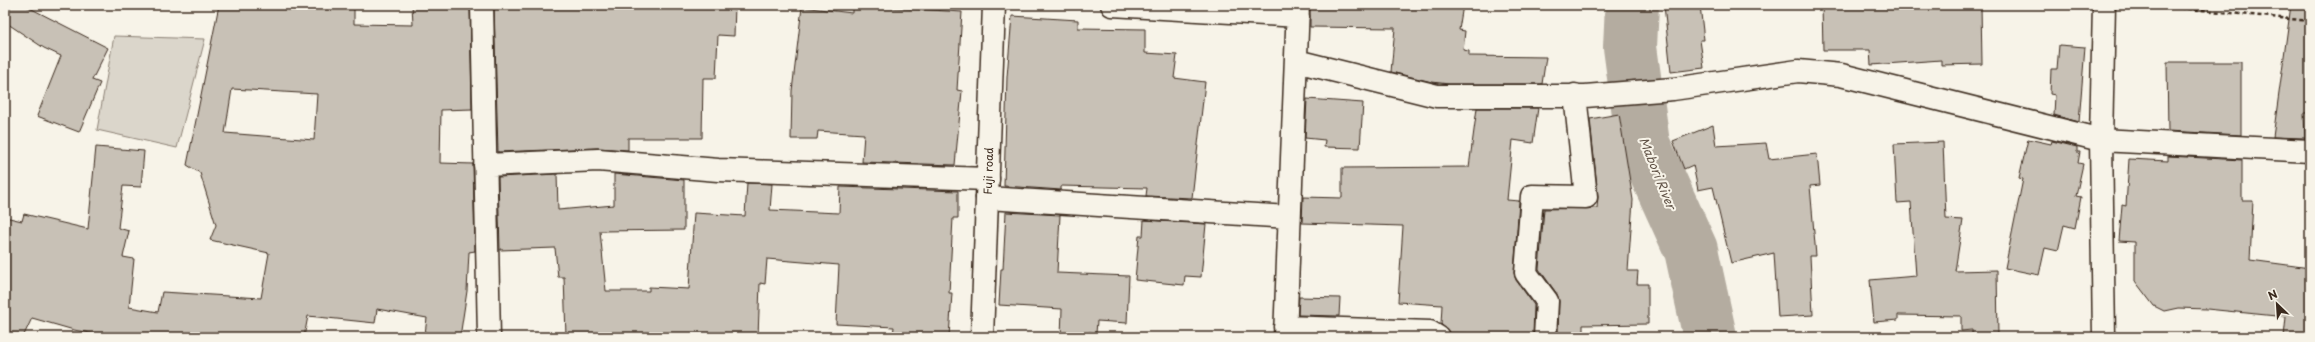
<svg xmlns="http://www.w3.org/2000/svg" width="2315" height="342" font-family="'Playpen Sans',sans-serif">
	<rect width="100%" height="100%" fill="#f7f3e8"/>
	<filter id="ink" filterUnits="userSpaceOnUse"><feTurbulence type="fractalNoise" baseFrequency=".025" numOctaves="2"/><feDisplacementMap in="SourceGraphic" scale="8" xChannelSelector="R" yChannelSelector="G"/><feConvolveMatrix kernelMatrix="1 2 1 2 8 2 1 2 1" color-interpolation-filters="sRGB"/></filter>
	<g filter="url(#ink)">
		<path fill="#dbd6cb" stroke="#8b8074" d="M 114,36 L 205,39 L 177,148 L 97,130 Z"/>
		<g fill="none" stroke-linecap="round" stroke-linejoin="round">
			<path stroke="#b4aca0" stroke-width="54" d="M 1632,5 L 1630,47 L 1643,144 L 1691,250 L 1710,337"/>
		</g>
		<path fill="#c8c1b6" stroke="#3b2a1e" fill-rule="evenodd" d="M 5,5 L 24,5 L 108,48 L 92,80 L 100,83 L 79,132 L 37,116 L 61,56 L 44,48 L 5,22 Z
			M 219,5 L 354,5 L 354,24 L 413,25 L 412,5 L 470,5 L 472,109 L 441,110 L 440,163 L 473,164 L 475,251 L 469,252 L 467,291 L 460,337 L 425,334 L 427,318 L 377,309 L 375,323 L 308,316 L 304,337 L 112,337 L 74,330 L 32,318 L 23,337 L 5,337 L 5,217 L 22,221 L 24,214 L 88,229 L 96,147 L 144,151 L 141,187 L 123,186 L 118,228 L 129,231 L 123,257 L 134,259 L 129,307 L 158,312 L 162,292 L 261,298 L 269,253 L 210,240 L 216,225 L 200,173 L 187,165 ZM 232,89 L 317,94 L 314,140 L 225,133 Z
			M 494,5 L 735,5 L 734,36 L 718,35 L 716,78 L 703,78 L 702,138 L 628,138 L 628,150 L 597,148 L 498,152 Z
			M 852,5 L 962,12 L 957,90 L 962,91 L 955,165 L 862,162 L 864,134 L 818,131 L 817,139 L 791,139 L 792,91 L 802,7 L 852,13 Z
			M 1310,5 L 1463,5 L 1459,30 L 1465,31 L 1463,50 L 1469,51 L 1469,56 L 1546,57 L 1542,84 L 1449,84 L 1432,82 L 1391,72 L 1395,28 L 1310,27 Z
			M 1664,5 L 1700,5 L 1704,40 L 1700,40 L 1704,68 L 1671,72 Z
			M 1822,5 L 1981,5 L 1982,64 L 1941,65 L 1941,60 L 1871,65 L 1870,50 L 1823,50 Z
			M 2291,5 L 2310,5 L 2310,113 L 2304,113 L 2305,138 L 2273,137 Z
			M 1012,16 L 1078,20 L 1078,28 L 1145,29 L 1145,53 L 1177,55 L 1174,78 L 1205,82 L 1192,198 L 1146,196 L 1147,188 L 1061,186 L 1061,190 L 1004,186 L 1007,77 Z
			M 2059,45 L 2085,47 L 2079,122 L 2054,115 L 2055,95 L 2050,94 L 2051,69 L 2057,69 Z
			M 2167,62 L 2241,62 L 2241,135 L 2168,131 Z
			M 1307,99 L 1363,103 L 1360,148 L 1324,147 L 1325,140 L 1305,138 Z
			M 1477,108 L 1538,108 L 1533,143 L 1513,140 L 1507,200 L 1519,201 L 1514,273 L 1516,280 L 1534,305 L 1533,337 L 1489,337 L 1489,334 L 1449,333 L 1441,324 L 1442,305 L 1398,302 L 1403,226 L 1302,223 L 1303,197 L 1342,198 L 1342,168 L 1469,167 Z
			M 1619,114 L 1633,200 L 1628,271 L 1638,271 L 1637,284 L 1648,284 L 1648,324 L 1583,325 L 1583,337 L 1558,337 L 1559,301 L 1557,294 L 1539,269 L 1544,209 L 1597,208 L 1598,196 L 1590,119 Z
			M 1713,125 L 1716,146 L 1766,143 L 1769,159 L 1817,154 L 1820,185 L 1810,186 L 1816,256 L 1810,256 L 1813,315 L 1778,317 L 1774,253 L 1731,263 L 1713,187 L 1698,190 L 1693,165 L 1684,169 L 1673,141 Z
			M 2028,139 L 2051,144 L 2052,141 L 2077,147 L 2077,152 L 2080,152 L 2078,163 L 2083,164 L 2076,196 L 2081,197 L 2075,228 L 2064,225 L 2058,251 L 2045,248 L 2039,275 L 2005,268 L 2023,179 L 2019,178 Z
			M 1943,142 L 1946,219 L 1963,220 L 1955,271 L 1997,270 L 1998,337 L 1972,337 L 1972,330 L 1961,331 L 1961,316 L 1898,315 L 1898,320 L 1874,322 L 1870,280 L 1916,276 L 1911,202 L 1897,203 L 1894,144 Z
			M 2168,156 L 2242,160 L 2242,200 L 2253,200 L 2250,260 L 2310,268 L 2310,337 L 2284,337 L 2286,317 L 2207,309 L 2178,308 L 2164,311 L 2154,306 L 2135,281 L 2135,242 L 2119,241 L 2122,205 L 2126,206 L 2129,159 L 2168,161 Z
			M 557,174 L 558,210 L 614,205 L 614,174 L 684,180 L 684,230 L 600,231 L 606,291 L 649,291 L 649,287 L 689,289 L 694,213 L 745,216 L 747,183 L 772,184 L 770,210 L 839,213 L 840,187 L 958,191 L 958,218 L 953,218 L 949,293 L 952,293 L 949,337 L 893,335 L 894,327 L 836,324 L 839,265 L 767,259 L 765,284 L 760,283 L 758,337 L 608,337 L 608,334 L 566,336 L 564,277 L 558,277 L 555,248 L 500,250 L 498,177 Z
			M 1006,212 L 1060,215 L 1057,273 L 1129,276 L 1127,323 L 1097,321 L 1096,333 L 1089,332 L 1088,337 L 1061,337 L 1062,309 L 999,305 L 1001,269 L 1003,269 Z
			M 1144,220 L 1206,224 L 1201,277 L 1185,276 L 1184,285 L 1135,280 L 1139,236 L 1143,236 Z
			M 1299,297 L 1340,298 L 1339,316 L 1298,315 Z"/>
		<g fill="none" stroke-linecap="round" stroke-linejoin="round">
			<defs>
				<path id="minor" d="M 482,5 L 489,337
					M 1112,5 L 1298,16
					M 2104,5 L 2101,140 L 2104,337
					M 1296,61 L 1437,96 L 1585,96 L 1673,89 L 1798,71 L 1841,75 L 2101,140 L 2310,151
					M 485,165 L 598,160 L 718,170 L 988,179
					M 987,198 L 1289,217
					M 1285,327 L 1430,332 L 1438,337
					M 1285,337 L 1298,5
					M 1545,337 L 1547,301 L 1526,273 L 1532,196 L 1586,197 L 1575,95"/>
				<path id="highway" d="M 982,337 L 994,5"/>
			</defs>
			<use href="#minor" stroke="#3b2a1e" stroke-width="25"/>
			<use href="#highway" stroke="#3b2a1e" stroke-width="25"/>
			<path stroke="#3b2a1e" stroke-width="2.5" stroke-dasharray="4 3" stroke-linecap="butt" d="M 2153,5 L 2310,21"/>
			<use href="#minor" stroke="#f7f3e8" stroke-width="22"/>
			<use href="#highway" stroke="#f7f3e8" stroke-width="22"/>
		</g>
	</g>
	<g text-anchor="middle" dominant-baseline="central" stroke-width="4" stroke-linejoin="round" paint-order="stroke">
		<g font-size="11" fill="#3b2a1e" stroke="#f7f3e8">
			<text transform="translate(988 171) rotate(-88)">Fuji road</text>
		</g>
		<g font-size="12" font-style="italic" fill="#5f5145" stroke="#f7f3e8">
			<text transform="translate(1658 173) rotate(68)">Mabori River</text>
		</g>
	</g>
	<rect width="2315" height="342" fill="none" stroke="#f7f3e8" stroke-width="20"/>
	<rect x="10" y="10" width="2295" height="322" fill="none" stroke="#3b2a1e" stroke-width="1.5" filter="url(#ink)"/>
	<g transform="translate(2277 304) rotate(335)" stroke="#f7f3e8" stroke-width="3" paint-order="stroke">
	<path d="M0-3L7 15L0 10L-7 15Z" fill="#3b2a1e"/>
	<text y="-6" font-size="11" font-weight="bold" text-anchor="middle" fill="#3b2a1e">N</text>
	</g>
</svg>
